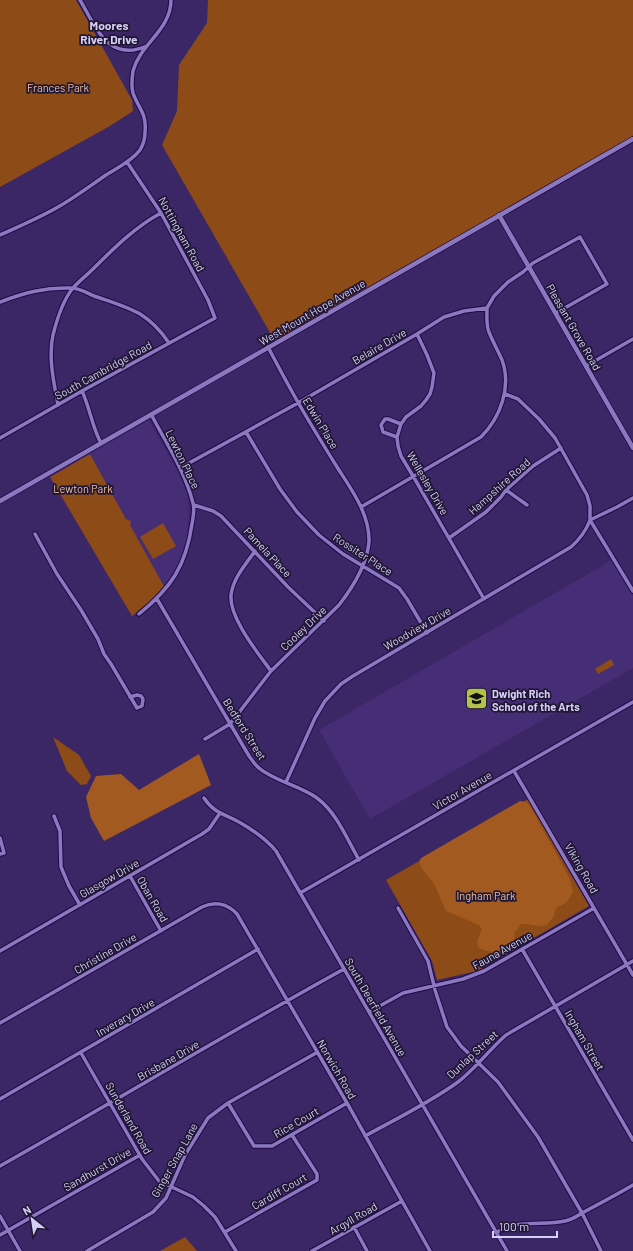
<svg xmlns="http://www.w3.org/2000/svg" width="633" height="1251" font-family="Barlow,sans-serif">
	<rect width="100%" height="100%" fill="#3b2666"/>
	<path fill="#452e75" d="M 149,420 L 177,470 L 187,492 L 189,511 L 188,538 L 180,562 L 165,588 L 90,454 Z
		M 612,560 L 633,596 L 633,668 L 370,819 L 319,730 Z"/>
	<path fill="#8d4c17" d="M 0,0 L 76,0 L 132,100 L 133,111 L 110,126 L 0,187 Z
		M 208,0 L 633,0 L 633,138 L 276,343 L 162,145 L 177,111 L 179,65 L 207,23 Z
		M 90,454 L 126,519 L 131,521 L 130,525 L 165,588 L 156,597 L 132,616 L 50,477 Z
		M 163,523 L 176,546 L 153,559 L 140,537 Z
		M 611,659 L 614,665 L 598,674 L 595,669 Z
		M 53,737 L 79,755 L 91,776 L 87,784 L 81,785 L 67,771 Z
		M 528,799 L 589,906 L 477,971 L 437,980 L 432,961 L 386,880 Z
		M 185,1237 L 197,1251 L 160,1251 Z"/>
	<path fill="#a25a21" d="M 199,754 L 211,785 L 104,841 L 91,818 L 86,797 L 96,776 L 121,774 L 139,790 Z
		M 520,801 L 526,802 L 530,806 L 570,879 L 573,892 L 566,903 L 556,908 L 554,916 L 547,925 C 538,927 530,924 521,924 C 519,927 516,930 515,932 C 514,936 515,939 513,942 C 504,954 489,954 478,947 L 477,941 L 482,929 L 479,925 L 446,911 C 441,902 439,892 434,884 C 429,876 422,871 419,862 L 421,858 Z"/>
	<g fill="none" stroke-linecap="round" stroke-linejoin="round">
		<defs>
			<path id="minor" d="M 80,0 C 96,27 108,63 147,46
				M 0,235 C 20,226 39,218 58,207 C 74,198 90,186 106,175 C 117,168 132,161 140,150 C 143,145 145,138 145,132 C 147,113 138,108 133,93 C 131,86 132,78 133,71 C 140,44 171,30 171,0
				M 0,302 C 24,293 45,287 71,288 C 79,288 87,293 94,296 C 129,308 147,311 169,343
				M 417,334 L 427,355 L 434,373 L 432,387 L 430,394 L 426,400 L 421,406 L 406,417 L 401,424 L 397,437 L 398,446 L 401,456 L 413,476 L 484,599
				M 586,366 L 633,339
				M 82,391 C 90,408 92,427 101,443
				M 505,394 L 518,399 L 539,419 L 555,438 L 587,495 L 590,506 L 590,520 L 633,591
				M 58,405 C 54,383 48,358 53,335 C 57,319 63,300 73,288 C 79,281 87,275 93,269 C 114,248 135,227 161,213
				M 246,432 L 280,489 L 297,512 L 319,535 L 343,554 L 399,588 L 407,599 L 427,633
				M 397,437 L 383,432 L 381,425 L 385,419 L 388,419 L 401,424
				M 0,438 L 82,391 L 215,318 L 208,300 L 161,213 L 127,162
				M 180,468 L 298,403 L 417,334 L 444,317 L 464,311 L 487,308 L 494,296 L 508,282 L 523,272 L 533,263 L 580,237 L 607,284 L 556,313
				M 506,490 L 527,505
				M 194,505 L 213,511 L 221,516 L 288,587 L 324,621
				M 361,507 L 481,437 C 500,418 512,387 502,360 C 498,351 493,342 489,332 C 486,325 487,316 487,308
				M 35,534 L 57,574 L 81,610 L 98,639 L 104,654 L 111,664 L 137,708 L 142,706 L 143,699 L 141,696 L 137,695 L 130,697
				M 449,538 L 486,512 L 501,497 L 506,490 L 533,466 L 561,448
				M 255,551 C 246,564 233,578 231,595 C 229,618 258,653 271,671
				M 157,599 L 249,756 C 252,760 255,765 259,768 C 274,781 301,786 317,798 C 337,813 347,839 359,860
				M 139,614 C 171,588 186,566 192,524 C 193,518 195,509 193,503 C 185,471 166,443 151,414
				M 205,739 L 230,724 L 271,671 L 339,605 C 353,587 367,565 369,542 C 370,514 351,489 337,467 C 324,446 311,425 299,404 C 288,385 278,366 268,347
				M 514,771 L 633,975
				M 286,782 L 315,718 L 325,701 L 341,684 L 353,676 L 571,547 C 580,539 586,531 590,520 L 617,507 L 633,498
				M 204,798 C 214,813 224,814 239,822 C 253,830 266,839 276,851 L 507,1251
				M 54,816 L 60,831 L 61,867 L 69,886 L 80,905
				M 0,838 L 4,853 L 0,854
				M 130,876 L 161,931
				M 300,893 L 633,702
				M 398,908 L 428,961 L 435,990 L 447,1027 L 461,1046 L 498,1082 L 538,1137 L 582,1213 L 601,1251
				M 522,949 L 633,1140
				M 0,951 L 202,834 L 209,829 L 220,813
				M 369,1012 L 403,993 L 463,979 L 484,971 L 594,908
				M 0,1023 L 202,907 C 214,901 227,903 237,914 L 347,1103 L 430,1251
				M 81,1053 L 142,1159 L 159,1181 L 193,1197 L 204,1206 L 215,1217 L 236,1251
				M 0,1099 L 258,949
				M 228,1103 L 254,1146 L 272,1146 L 347,1103
				M 365,1136 C 396,1119 429,1103 458,1082 C 476,1068 489,1050 506,1035 L 633,961
				M 0,1166 C 115,1101 228,1033 344,969
				M 0,1216 L 20,1251
				M 354,1227 L 367,1251
				M 225,1232 L 317,1180 L 317,1174 L 292,1135
				M 496,1233 C 514,1219 544,1226 565,1221 C 571,1220 576,1217 582,1213 C 599,1204 616,1195 633,1185
				M 0,1235 L 140,1155
				M 87,1251 L 153,1212 L 166,1198 L 185,1155 L 208,1118 L 228,1103 L 316,1053
				M 312,1251 L 402,1201"/>
			<path id="tertiary" d="M 499,215 L 633,448
				M 0,501 L 633,139"/>
		</defs>
		<use href="#minor" stroke="#230949" stroke-width="5.5"/>
		<use href="#tertiary" stroke="#230949" stroke-width="6"/>
		<use href="#minor" stroke="#8b79c0" stroke-width="3.5"/>
		<use href="#tertiary" stroke="#8b79c0" stroke-width="4.5"/>
	</g>
	<defs>
		<symbol id="school-square" viewBox="-11 -11 22 22"><rect x="-9" y="-9" width="18" height="18" rx="4" fill="#b5c249" stroke="#1f1733"/><path d="M0-5L7-2L0 1L-7-2ZM-4 1L0 2.5L4 1V4Q0 6-4 4Z" fill="#111"/></symbol>
	</defs>
	<g fill-rule="evenodd">
		<use href="#school-square" x="464" y="686" width="25" height="25"/>
	</g>
	<g text-anchor="middle" dominant-baseline="central" stroke-width="3.5" stroke-linejoin="round" paint-order="stroke">
		<g font-size="11" fill="#eebe9e" stroke="#1f1733">
			<text x="58" y="87">Frances Park</text>
			<text x="83" y="488">Lewton Park</text>
			<text x="486" y="895">Ingham Park</text>
		</g>
		<g font-size="11" fill="#d6cef5" stroke="#1f1733">
			<text transform="translate(182 234) rotate(61)">Nottingham Road</text>
			<text transform="translate(312 312) rotate(-30)">West Mount Hope Avenue</text>
			<text transform="translate(574 327) rotate(60)">Pleasant Grove Road</text>
			<text transform="translate(379 346) rotate(-30)">Belaire Drive</text>
			<text transform="translate(103 370) rotate(-29)">South Cambridge Road</text>
			<text transform="translate(321 423) rotate(59)">Edwin Place</text>
			<text transform="translate(183 459) rotate(64)">Lewton Place</text>
			<text transform="translate(428 483) rotate(60)">Wellesley Drive</text>
			<text transform="translate(499 486) rotate(-42)">Hampshire Road</text>
			<text transform="translate(268 552) rotate(47)">Pamela Place</text>
			<text transform="translate(363 554) rotate(33)">Rossiter Place</text>
			<text transform="translate(303 628) rotate(-44)">Cooley Drive</text>
			<text transform="translate(417 628) rotate(-30)">Woodview Drive</text>
			<text transform="translate(245 729) rotate(58)">Bedford Street</text>
			<text transform="translate(462 790) rotate(-30)">Victor Avenue</text>
			<text transform="translate(582 868) rotate(60)">Viking Road</text>
			<text transform="translate(109 878) rotate(-30)">Glasgow Drive</text>
			<text transform="translate(153 899) rotate(60)">Oban Road</text>
			<text transform="translate(502 950) rotate(-29)">Fauna Avenue</text>
			<text transform="translate(105 953) rotate(-30)">Christine Drive</text>
			<text transform="translate(376 1007) rotate(60)">South Deerfield Avenue</text>
			<text transform="translate(125 1017) rotate(-30)">Inverary Drive</text>
			<text transform="translate(585 1040) rotate(60)">Ingham Street</text>
			<text transform="translate(472 1054) rotate(-43)">Dunlap Street</text>
			<text transform="translate(168 1060) rotate(-30)">Brisbane Drive</text>
			<text transform="translate(337 1069) rotate(60)">Norwich Road</text>
			<text transform="translate(129 1118) rotate(60)">Sunderland Road</text>
			<text transform="translate(296 1122) rotate(-30)">Rice Court</text>
			<text transform="translate(174 1160) rotate(-61)">Ginger Snap Lane</text>
			<text transform="translate(97 1169) rotate(-30)">Sandhurst Drive</text>
			<text transform="translate(279 1191) rotate(-30)">Cardiff Court</text>
			<text transform="translate(353 1218) rotate(-30)">Argyll Road</text>
		</g>
		<g font-size="11" font-weight="bold" fill="#d6cef5" stroke="#1f1733" text-anchor="start">
			<text x="492" y="693">Dwight Rich<tspan x="492" dy="13">School of the Arts</tspan></text>
		</g>
		<g font-size="12" font-weight="bold" fill="#d6cef5" stroke="#1f1733">
			<text x="109" y="25">Moores<tspan x="109" dy="14">River Drive</tspan></text>
		</g>
	</g>
	<g transform="translate(32 1219) rotate(330)" stroke="#1f1733" stroke-width="3" paint-order="stroke">
	<path d="M0-3L7 15L0 10L-7 15Z" fill="#d6cef5"/>
	<text y="-6" font-size="11" font-weight="bold" text-anchor="middle" fill="#d6cef5">N</text>
	</g>
	<path d="M493 1231v6h64v-6" fill="none" stroke="#d6cef5" stroke-width="2"/>
	<text x="499" y="1231" font-size="12" fill="#d6cef5" stroke="#1f1733" stroke-width="3" paint-order="stroke">100 m</text>
</svg>
